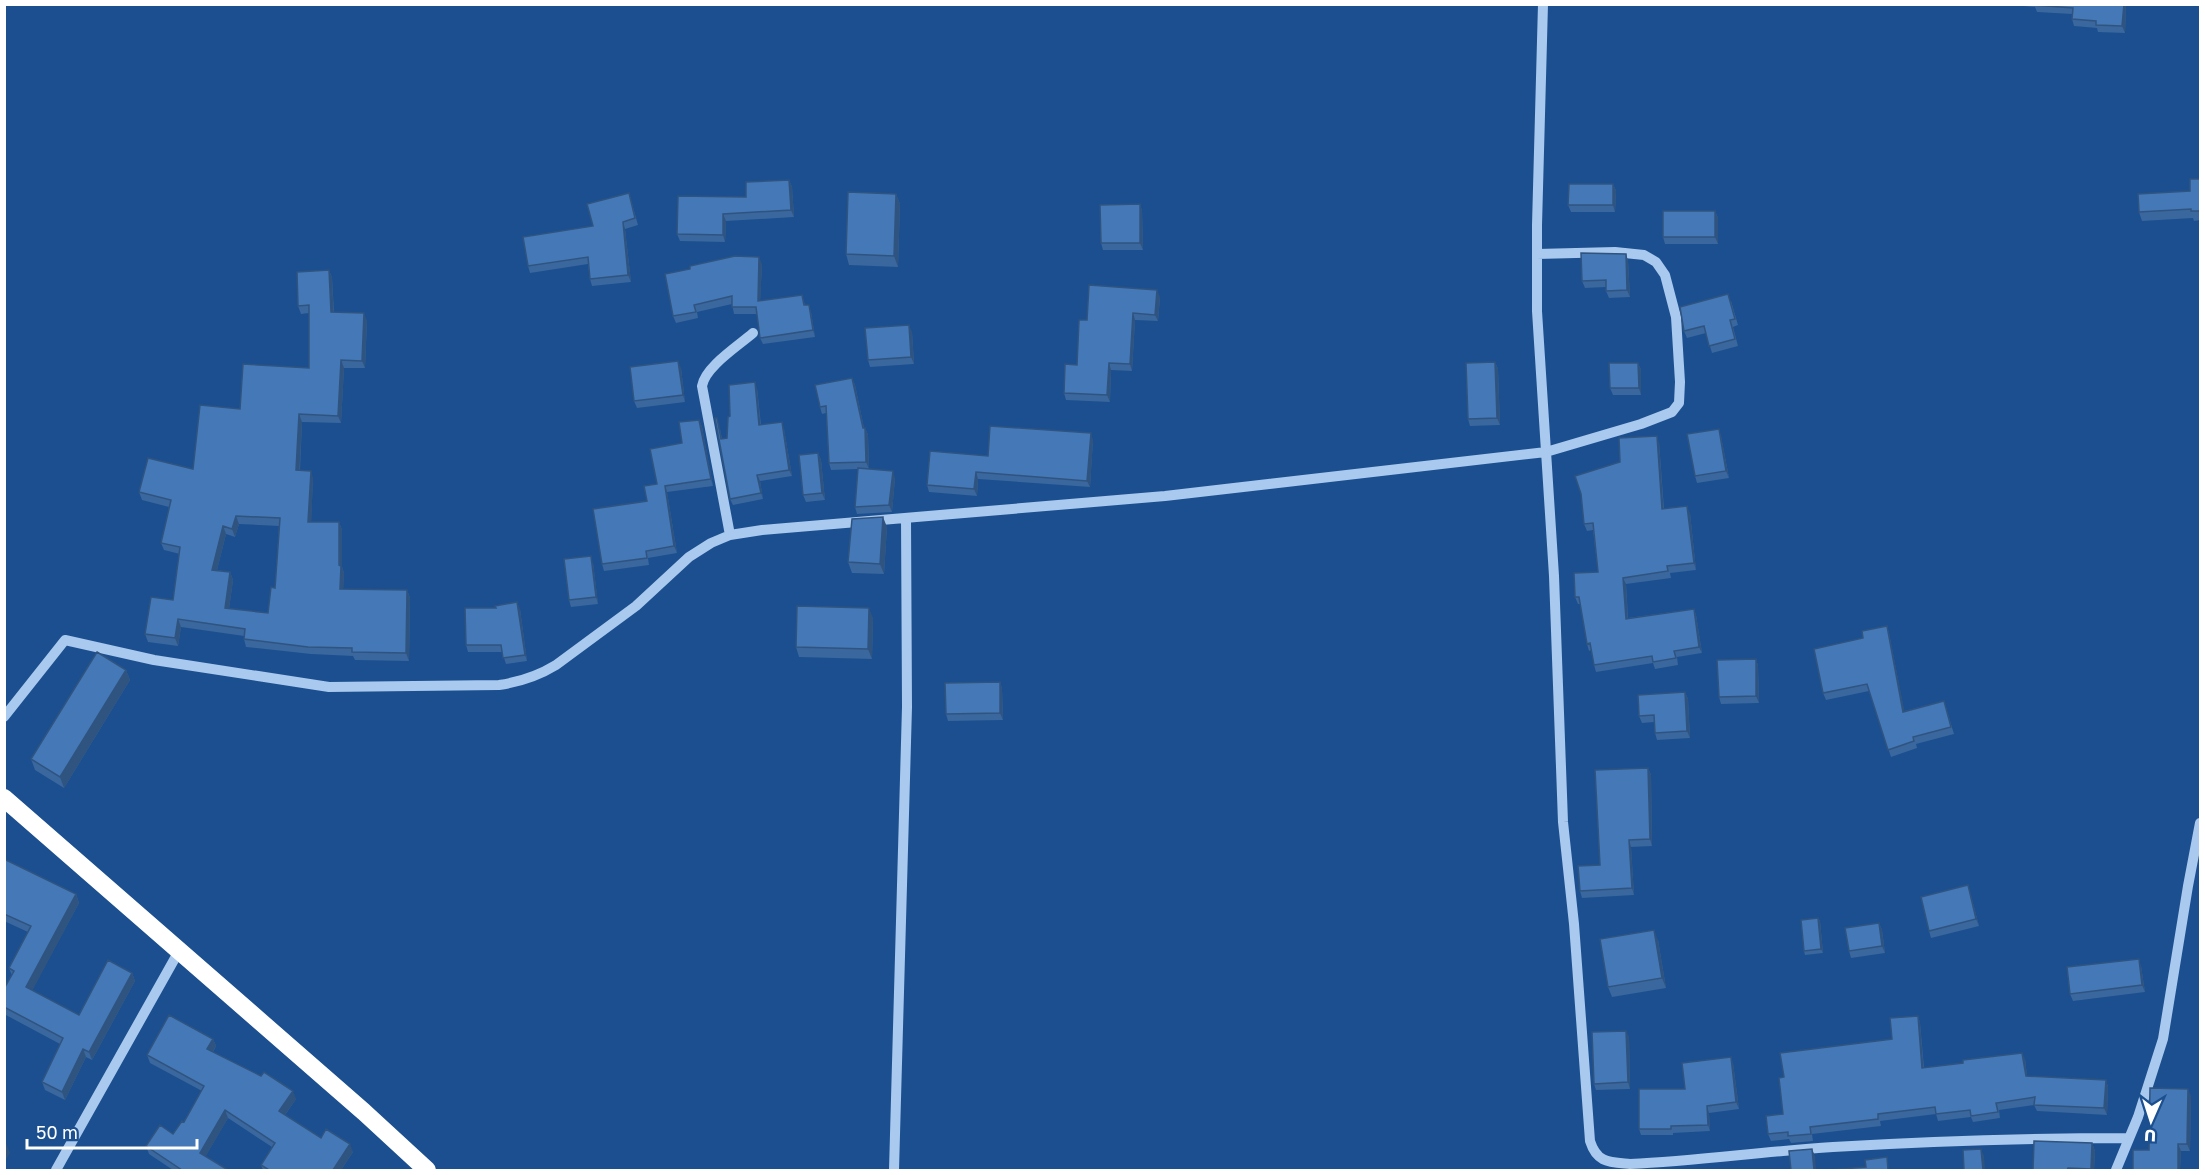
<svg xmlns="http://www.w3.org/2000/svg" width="2205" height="1175" font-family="'Golos Text',sans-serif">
	<rect width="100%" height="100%" fill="#1b4f8f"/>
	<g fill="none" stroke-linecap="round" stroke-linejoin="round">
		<path stroke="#a9c9ee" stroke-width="10" d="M 1543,4 L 1537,225 L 1537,311 L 1554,576 L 1563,822 L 1574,924 L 1590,1141 C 1597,1163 1609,1162 1630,1164 C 1698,1161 1766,1151 1833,1147 C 1932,1141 2030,1138 2129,1138
			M 730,535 L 702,386 C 705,367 738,346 753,333
			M 4,717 L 65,640 L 154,660 L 329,687 L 499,685 C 520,682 538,676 556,665 L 636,606 L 689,557 L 711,543 L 730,535 L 762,530 L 1165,496 L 1546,452 L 1641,424 L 1672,412 L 1679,403 L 1680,382 L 1676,317 L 1665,275 L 1656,262 L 1644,255 L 1615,252 L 1537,254
			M 56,1170 L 179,951
			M 894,1170 L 907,707 L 906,518
			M 2116,1170 L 2138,1117 L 2163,1039 L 2188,886 L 2200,823"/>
		<path stroke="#fff" stroke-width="18" d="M 4,798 L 364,1112 L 427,1170"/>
	</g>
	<path fill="#3a679d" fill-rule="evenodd" d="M 2003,4 L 2126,4 L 2125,33 L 2098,32 L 2097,28 L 2074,26 L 2072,19 L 2072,14 L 2037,12 L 2035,7 Z
		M 2200,179 L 2200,220 L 2194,221 L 2193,218 L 2142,221 L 2139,212 L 2190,191 Z
		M 789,180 L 792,187 L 794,217 L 726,221 L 725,242 L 680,241 L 677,234 L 746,197 Z
		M 1613,184 L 1616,191 L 1615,212 L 1571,212 L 1568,205 Z
		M 629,193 L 638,225 L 625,229 L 631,282 L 592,286 L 590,279 L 588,264 L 530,273 L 528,266 L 593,226 Z
		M 896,194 L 900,204 L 898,267 L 849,265 L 846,254 Z
		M 1140,204 L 1142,211 L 1143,250 L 1103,250 L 1101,243 Z
		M 1715,211 L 1718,218 L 1718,244 L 1665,244 L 1663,237 Z
		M 1626,254 L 1628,261 L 1630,297 L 1609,298 L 1606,291 L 1606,287 L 1585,288 L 1582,281 Z
		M 762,264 L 760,301 L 802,295 L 805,305 L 811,312 L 815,337 L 763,344 L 760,338 L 757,314 L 734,314 L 732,304 L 697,312 L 698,318 L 676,323 L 673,316 Z
		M 329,270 L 332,278 L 334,312 L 367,321 L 365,368 L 344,368 L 341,423 L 302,422 L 300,470 L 313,478 L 311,522 L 339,522 L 342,530 L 342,567 L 344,573 L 343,589 L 407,590 L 410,598 L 409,661 L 355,660 L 353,656 L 311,654 L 246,647 L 244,639 L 244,636 L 181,627 L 178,646 L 148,642 L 145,634 L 173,600 L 180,554 L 164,550 L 161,543 L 169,507 L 142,500 L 139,492 L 193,469 L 240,409 L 309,368 L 309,313 L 301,314 L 298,306 ZM 239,524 L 279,526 L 275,588 L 268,613 L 229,609 L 233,580 L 230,572 L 217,570 L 226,534 L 235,537 Z
		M 1160,297 L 1158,321 L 1135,320 L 1132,371 L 1111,370 L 1110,402 L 1066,400 L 1064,393 L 1077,365 L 1087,320 Z
		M 1731,301 L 1738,325 L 1733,327 L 1738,346 L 1712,353 L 1706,333 L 1687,338 L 1684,331 Z
		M 912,332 L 914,364 L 870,367 L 868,360 Z
		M 1495,362 L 1498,369 L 1500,425 L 1470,426 L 1468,419 Z
		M 1638,363 L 1641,370 L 1641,395 L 1613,395 L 1610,388 Z
		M 681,368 L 685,402 L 637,408 L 634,401 Z
		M 852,378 L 855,385 L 864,428 L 865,428 L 868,435 L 869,469 L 895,478 L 892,512 L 857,514 L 855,507 L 858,469 L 831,470 L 829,463 L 826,413 L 822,414 L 820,407 Z
		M 757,388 L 761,425 L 784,429 L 792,476 L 760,481 L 763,499 L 733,505 L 730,499 L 719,424 L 722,439 L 727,438 L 730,416 Z
		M 699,420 L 702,427 L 713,486 L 667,492 L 677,553 L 648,558 L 649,565 L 604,571 L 602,564 L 647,501 L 682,443 Z
		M 1721,436 L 1729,478 L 1697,483 L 1695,476 Z
		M 1093,440 L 1090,487 L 978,479 L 977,496 L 929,492 L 927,485 L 988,456 Z
		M 1659,442 L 1664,509 L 1690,513 L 1696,570 L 1670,573 L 1671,578 L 1626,584 L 1628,618 L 1694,609 L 1696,615 L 1702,653 L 1677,657 L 1678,665 L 1655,669 L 1653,663 L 1596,672 L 1594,665 L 1591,650 L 1589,651 L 1587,644 L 1581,604 L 1578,604 L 1575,597 L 1598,572 L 1593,530 L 1587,531 L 1584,524 L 1620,462 Z
		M 818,453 L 821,460 L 825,500 L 806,502 L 803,495 Z
		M 887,527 L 884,574 L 852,573 L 848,562 Z
		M 593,563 L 598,604 L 571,607 L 569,600 Z
		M 520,609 L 527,661 L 506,664 L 502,652 L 468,652 L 466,645 Z
		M 873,618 L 872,659 L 799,657 L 796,647 Z
		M 1887,626 L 1889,633 L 1904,711 L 1944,701 L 1954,734 L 1916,744 L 1917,748 L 1891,757 L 1869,691 L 1826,700 L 1823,693 L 1863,638 Z
		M 1756,659 L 1758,666 L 1759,703 L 1721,704 L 1719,697 Z
		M 126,670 L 130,680 L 64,788 L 35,770 L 31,759 Z
		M 1000,682 L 1002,689 L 1003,720 L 948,721 L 946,714 Z
		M 1685,692 L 1688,699 L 1690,738 L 1657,740 L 1655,733 L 1654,722 L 1642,723 L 1639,716 Z
		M 1648,768 L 1651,775 L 1652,846 L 1631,847 L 1634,895 L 1582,898 L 1580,891 L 1600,865 Z
		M 4,859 L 76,894 L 79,903 L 32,990 L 79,1015 L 132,973 L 135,981 L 92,1060 L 86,1057 L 65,1100 L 45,1090 L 42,1082 L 60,1044 L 4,1014 L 4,989 L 12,976 L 9,968 L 28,932 L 4,921 Z
		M 1970,892 L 1979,926 L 1931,938 L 1929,931 Z
		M 1818,918 L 1820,921 L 1823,953 L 1805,955 L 1804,951 Z
		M 1879,923 L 1882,930 L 1885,953 L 1851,958 L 1849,951 Z
		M 1658,940 L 1666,988 L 1612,997 L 1608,987 Z
		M 2141,966 L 2145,992 L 2073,1001 L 2070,994 Z
		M 1918,1016 L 1920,1023 L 1924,1068 L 2025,1059 L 2027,1076 L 2106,1080 L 2108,1087 L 2107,1115 L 2037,1111 L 2034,1105 L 1999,1110 L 2000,1118 L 1973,1122 L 1971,1117 L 1938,1121 L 1936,1114 L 1880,1121 L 1881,1126 L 1812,1134 L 1813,1141 L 1791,1143 L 1789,1139 L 1771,1141 L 1768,1134 L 1783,1114 L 1784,1077 L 1892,1039 Z
		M 1629,1037 L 1630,1089 L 1596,1090 L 1594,1084 Z
		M 213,1039 L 216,1046 L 213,1052 L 296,1099 L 285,1115 L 321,1138 L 353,1152 L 341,1170 L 263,1170 L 261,1165 L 272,1147 L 228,1118 L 205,1157 L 228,1170 L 173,1170 L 149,1154 L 146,1146 L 173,1134 L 184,1122 L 202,1091 L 150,1063 L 147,1055 Z
		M 1733,1063 L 1739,1109 L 1709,1113 L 1710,1131 L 1673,1133 L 1673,1135 L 1641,1135 L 1639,1129 L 1685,1089 Z
		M 2191,1096 L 2190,1151 L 2181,1151 L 2180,1170 L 2133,1170 Z
		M 2092,1143 L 2095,1151 L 2094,1170 L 2033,1170 Z"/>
	<path fill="#305480" d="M 2124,4 L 2126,4 L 2125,33 L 2122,26 Z
		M 789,180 L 792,187 L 794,217 L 791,210 Z
		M 1613,184 L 1616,191 L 1615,212 L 1613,205 Z
		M 896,194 L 900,204 L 898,267 L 894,256 Z
		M 1140,204 L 1142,211 L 1143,250 L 1140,243 Z
		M 1715,211 L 1718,218 L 1718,244 L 1715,237 Z
		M 723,214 L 726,221 L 725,242 L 723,235 Z
		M 623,222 L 625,229 L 631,282 L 628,275 Z
		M 1626,254 L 1628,261 L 1630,297 L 1627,290 Z
		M 759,257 L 762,264 L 760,308 L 758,301 Z
		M 329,270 L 332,278 L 334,320 L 331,312 Z
		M 1157,290 L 1160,297 L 1158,321 L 1155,315 Z
		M 809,305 L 811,312 L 815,337 L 813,330 Z
		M 364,313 L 367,321 L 365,368 L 362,361 Z
		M 1133,313 L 1135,320 L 1132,371 L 1130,364 Z
		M 909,325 L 912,332 L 914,364 L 911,357 Z
		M 341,360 L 344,368 L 341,423 L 338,416 Z
		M 678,361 L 681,368 L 685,402 L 683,395 Z
		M 1495,362 L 1498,369 L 1500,425 L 1497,418 Z
		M 1109,363 L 1111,370 L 1110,402 L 1107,395 Z
		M 1638,363 L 1641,370 L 1641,395 L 1639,388 Z
		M 852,378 L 855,385 L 865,434 L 865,428 L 868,435 L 869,469 L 866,462 L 863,428 Z
		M 755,382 L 757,388 L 761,432 L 759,425 Z
		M 299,414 L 302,422 L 299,478 L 296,470 Z
		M 699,420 L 702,427 L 713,486 L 711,479 Z
		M 782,422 L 784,429 L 792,476 L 789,470 Z
		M 1719,429 L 1721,436 L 1729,478 L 1726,471 Z
		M 1091,433 L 1093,440 L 1090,487 L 1087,481 Z
		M 1657,436 L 1659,442 L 1664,516 L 1662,509 Z
		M 818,453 L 821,460 L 825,500 L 822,493 Z
		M 311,471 L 313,478 L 311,530 L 308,522 Z
		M 893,471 L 895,478 L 892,512 L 889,505 Z
		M 976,472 L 978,479 L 977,496 L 974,489 Z
		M 757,475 L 760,481 L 763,499 L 761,493 Z
		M 665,486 L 667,492 L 677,553 L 674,546 Z
		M 1687,506 L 1690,513 L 1696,570 L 1694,563 Z
		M 236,516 L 239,524 L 235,537 L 232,529 Z
		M 883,517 L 887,527 L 884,574 L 880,564 Z
		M 339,522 L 342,530 L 342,567 L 344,573 L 343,597 L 340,589 Z
		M 223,526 L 226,534 L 215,578 L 212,570 Z
		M 591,556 L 593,563 L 598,604 L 596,597 Z
		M 230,572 L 233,580 L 228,616 L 225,608 Z
		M 1623,578 L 1626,584 L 1628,625 L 1626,619 Z
		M 407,590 L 410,598 L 409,661 L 406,653 Z
		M 517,602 L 520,609 L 527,661 L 525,655 Z
		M 869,608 L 873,618 L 872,659 L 868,649 Z
		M 1694,609 L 1696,615 L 1702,653 L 1699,647 Z
		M 178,619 L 181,627 L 178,646 L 175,638 Z
		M 1887,626 L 1889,633 L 1906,719 L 1903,712 Z
		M 1756,659 L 1758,666 L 1759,703 L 1756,696 Z
		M 126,670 L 130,680 L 64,788 L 60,777 Z
		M 1000,682 L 1002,689 L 1003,720 L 1000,713 Z
		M 1685,692 L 1688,699 L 1690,738 L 1687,731 Z
		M 1648,768 L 1651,775 L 1652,846 L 1650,839 Z
		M 1629,840 L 1631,847 L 1634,895 L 1632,888 Z
		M 1968,885 L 1970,892 L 1979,926 L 1976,919 Z
		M 76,894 L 79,903 L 30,995 L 26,987 Z
		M 1818,918 L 1820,921 L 1823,953 L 1821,949 Z
		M 1879,923 L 1882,930 L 1885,953 L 1882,946 Z
		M 1654,930 L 1658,940 L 1666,988 L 1662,978 Z
		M 2139,959 L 2141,966 L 2145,992 L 2142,985 Z
		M 132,973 L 135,981 L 92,1060 L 89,1052 Z
		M 1918,1016 L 1920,1023 L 1924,1075 L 1922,1068 Z
		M 1626,1031 L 1629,1037 L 1630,1089 L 1628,1082 Z
		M 213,1039 L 216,1046 L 210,1057 L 207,1049 Z
		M 83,1049 L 86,1057 L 65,1100 L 62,1092 Z
		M 2022,1053 L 2025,1059 L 2028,1083 L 2026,1076 Z
		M 1731,1057 L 1733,1063 L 1739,1109 L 1736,1102 Z
		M 2106,1080 L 2108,1087 L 2107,1115 L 2104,1108 Z
		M 2188,1089 L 2191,1096 L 2190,1151 L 2187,1144 Z
		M 293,1091 L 296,1099 L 282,1119 L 279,1111 Z
		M 1707,1106 L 1709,1113 L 1710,1131 L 1708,1125 Z
		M 225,1110 L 228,1118 L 203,1161 L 200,1153 Z
		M 6,1143 L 10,1153 L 4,1163 L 4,1146 Z
		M 2092,1143 L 2095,1151 L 2094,1170 L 2092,1170 L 2091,1169 Z
		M 350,1144 L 353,1152 L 341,1170 L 333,1170 Z
		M 2178,1144 L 2181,1151 L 2180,1170 L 2178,1170 Z
		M 1812,1149 L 1815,1156 L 1816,1170 L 1814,1170 Z
		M 1981,1149 L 1984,1156 L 1985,1170 L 1983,1170 Z"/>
	<path fill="#4478b7" stroke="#305480" stroke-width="1.5" fill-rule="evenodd" d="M 2035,4 L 2124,4 L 2122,26 L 2096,25 L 2096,21 L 2072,19 L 2073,8 L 2035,5 Z
		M 2190,179 L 2200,179 L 2200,211 L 2191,211 L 2191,209 L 2139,212 L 2138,194 L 2190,191 Z
		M 789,180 L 791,210 L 723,214 L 723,235 L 677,234 L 678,196 L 746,197 L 746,182 Z
		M 1569,184 L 1613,184 L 1613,205 L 1568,205 Z
		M 848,192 L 896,194 L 894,256 L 846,254 Z
		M 629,193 L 635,218 L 623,222 L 628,275 L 590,279 L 588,257 L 528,266 L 523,237 L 593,226 L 587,204 Z
		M 1140,204 L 1140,243 L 1101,243 L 1100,205 Z
		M 1663,211 L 1715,211 L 1715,237 L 1663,237 Z
		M 1581,253 L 1626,254 L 1627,290 L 1606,291 L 1606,280 L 1582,281 Z
		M 735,256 L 759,257 L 758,301 L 802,295 L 804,305 L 809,305 L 813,330 L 760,338 L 756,307 L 732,307 L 732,296 L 694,305 L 696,312 L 673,316 L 665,274 L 690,269 L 690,266 Z
		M 329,270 L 331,312 L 364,313 L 362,361 L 341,360 L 338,416 L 299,414 L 296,470 L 311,471 L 308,522 L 339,522 L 339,565 L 341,566 L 340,589 L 407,590 L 406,653 L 352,652 L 352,648 L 308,647 L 244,639 L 245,629 L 178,619 L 175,638 L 145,634 L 151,597 L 173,600 L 180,547 L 161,543 L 171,500 L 139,492 L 148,458 L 193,469 L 200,405 L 240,409 L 243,364 L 309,368 L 309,305 L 298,306 L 297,272 ZM 236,516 L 280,518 L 275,588 L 271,587 L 268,613 L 225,608 L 230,572 L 212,570 L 223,526 L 232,529 Z
		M 1089,285 L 1157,290 L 1155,315 L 1133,313 L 1130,364 L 1109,363 L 1107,395 L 1064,393 L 1065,364 L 1077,365 L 1079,320 L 1087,320 Z
		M 1728,294 L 1735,319 L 1730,320 L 1735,339 L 1709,346 L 1704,326 L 1684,331 L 1680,307 Z
		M 909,325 L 911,357 L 868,360 L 865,328 Z
		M 678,361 L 683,395 L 634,401 L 630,367 Z
		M 1495,362 L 1497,418 L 1468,419 L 1466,363 Z
		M 1609,363 L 1638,363 L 1639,388 L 1610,388 Z
		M 852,378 L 863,428 L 865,428 L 866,462 L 829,463 L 826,406 L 820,407 L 815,385 Z
		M 755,382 L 759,425 L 782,422 L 789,470 L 757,475 L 761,493 L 730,499 L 715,418 L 717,418 L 721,439 L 727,438 L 728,417 L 730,416 L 729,385 Z
		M 699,420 L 711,479 L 665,486 L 674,546 L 646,551 L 647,558 L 602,564 L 593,509 L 647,501 L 644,486 L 657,484 L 650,449 L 682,443 L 679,422 Z
		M 990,426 L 1091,433 L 1087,481 L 976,472 L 974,489 L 927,485 L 930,451 L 988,456 Z
		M 1719,429 L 1726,471 L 1695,476 L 1687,434 Z
		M 1657,436 L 1662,509 L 1687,506 L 1694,563 L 1667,566 L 1668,571 L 1623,578 L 1626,619 L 1694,609 L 1699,647 L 1674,651 L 1676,658 L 1653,662 L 1652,656 L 1594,665 L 1590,643 L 1587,644 L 1579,597 L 1575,597 L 1574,573 L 1598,572 L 1593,523 L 1584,524 L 1581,494 L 1575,476 L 1620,462 L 1619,438 Z
		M 818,453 L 822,493 L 803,495 L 799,455 Z
		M 858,468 L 893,471 L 889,505 L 855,507 Z
		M 883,517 L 880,564 L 848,562 L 852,519 Z
		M 591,556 L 596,597 L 569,600 L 564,559 Z
		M 517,602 L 525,655 L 503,658 L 501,645 L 466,645 L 465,608 L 496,608 L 495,606 Z
		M 797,606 L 869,608 L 868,649 L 796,647 Z
		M 1887,626 L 1903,712 L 1944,701 L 1951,727 L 1913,737 L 1914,741 L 1888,750 L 1867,684 L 1823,693 L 1814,649 L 1863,638 L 1862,631 Z
		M 97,652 L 126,670 L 60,777 L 31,759 Z
		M 1756,659 L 1756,696 L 1719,697 L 1717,660 Z
		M 1000,682 L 1000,713 L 946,714 L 945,683 Z
		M 1685,692 L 1687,731 L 1655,733 L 1654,715 L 1639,716 L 1638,695 Z
		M 1648,768 L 1650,839 L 1629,840 L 1632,888 L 1580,891 L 1578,866 L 1600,865 L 1595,770 Z
		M 4,859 L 76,894 L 26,987 L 79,1015 L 108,960 L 132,973 L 89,1052 L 83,1049 L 62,1092 L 42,1082 L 63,1038 L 4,1007 L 4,989 L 14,971 L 9,968 L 31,926 L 4,914 Z
		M 1968,885 L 1976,919 L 1929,931 L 1921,897 Z
		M 1818,918 L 1821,949 L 1804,951 L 1801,920 Z
		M 1879,923 L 1882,946 L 1849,951 L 1845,928 Z
		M 1654,930 L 1662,978 L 1608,987 L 1600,939 Z
		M 2139,959 L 2142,985 L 2070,994 L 2067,967 Z
		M 169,1015 L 213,1039 L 207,1049 L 261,1076 L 264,1072 L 293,1091 L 279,1111 L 321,1138 L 326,1129 L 350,1144 L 333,1170 L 269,1170 L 261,1165 L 275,1143 L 225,1110 L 200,1153 L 228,1170 L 182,1170 L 146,1146 L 160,1125 L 173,1134 L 182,1121 L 184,1122 L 204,1086 L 147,1055 Z
		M 1918,1016 L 1922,1068 L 1963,1063 L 1963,1060 L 2022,1053 L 2026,1076 L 2106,1080 L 2104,1108 L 2034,1105 L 2035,1097 L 1996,1103 L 1998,1112 L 1971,1116 L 1970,1110 L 1936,1114 L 1935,1107 L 1878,1114 L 1878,1119 L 1810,1127 L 1811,1134 L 1788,1136 L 1788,1132 L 1768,1134 L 1766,1116 L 1783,1114 L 1779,1078 L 1784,1077 L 1780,1053 L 1892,1039 L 1890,1018 Z
		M 1626,1031 L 1628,1082 L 1594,1084 L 1592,1032 Z
		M 1731,1057 L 1736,1102 L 1707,1106 L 1708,1125 L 1671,1126 L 1671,1129 L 1639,1129 L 1639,1089 L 1685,1089 L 1682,1063 Z
		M 2150,1088 L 2188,1089 L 2187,1144 L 2178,1144 L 2178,1170 L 2133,1170 L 2133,1150 L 2149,1150 Z
		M 2034,1141 L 2092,1143 L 2091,1169 L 2068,1168 L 2067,1170 L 2033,1170 Z
		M 1812,1149 L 1814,1170 L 1791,1170 L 1789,1151 Z
		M 1981,1149 L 1983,1170 L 1964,1170 L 1963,1150 Z
		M 1887,1157 L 1888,1170 L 1828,1170 L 1866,1167 L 1865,1160 Z"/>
	<rect width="2205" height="1175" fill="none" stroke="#ffffff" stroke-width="12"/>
	<g transform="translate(2151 1121) rotate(183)" stroke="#1b4f8f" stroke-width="4.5" paint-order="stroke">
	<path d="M0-4.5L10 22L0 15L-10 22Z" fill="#ffffff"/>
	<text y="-9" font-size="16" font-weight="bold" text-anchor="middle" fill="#ffffff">U</text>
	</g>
	<path d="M27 1139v9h170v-9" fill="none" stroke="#ffffff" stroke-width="3"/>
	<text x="36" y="1139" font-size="18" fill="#ffffff" stroke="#1b4f8f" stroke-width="4.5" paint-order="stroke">50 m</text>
</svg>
